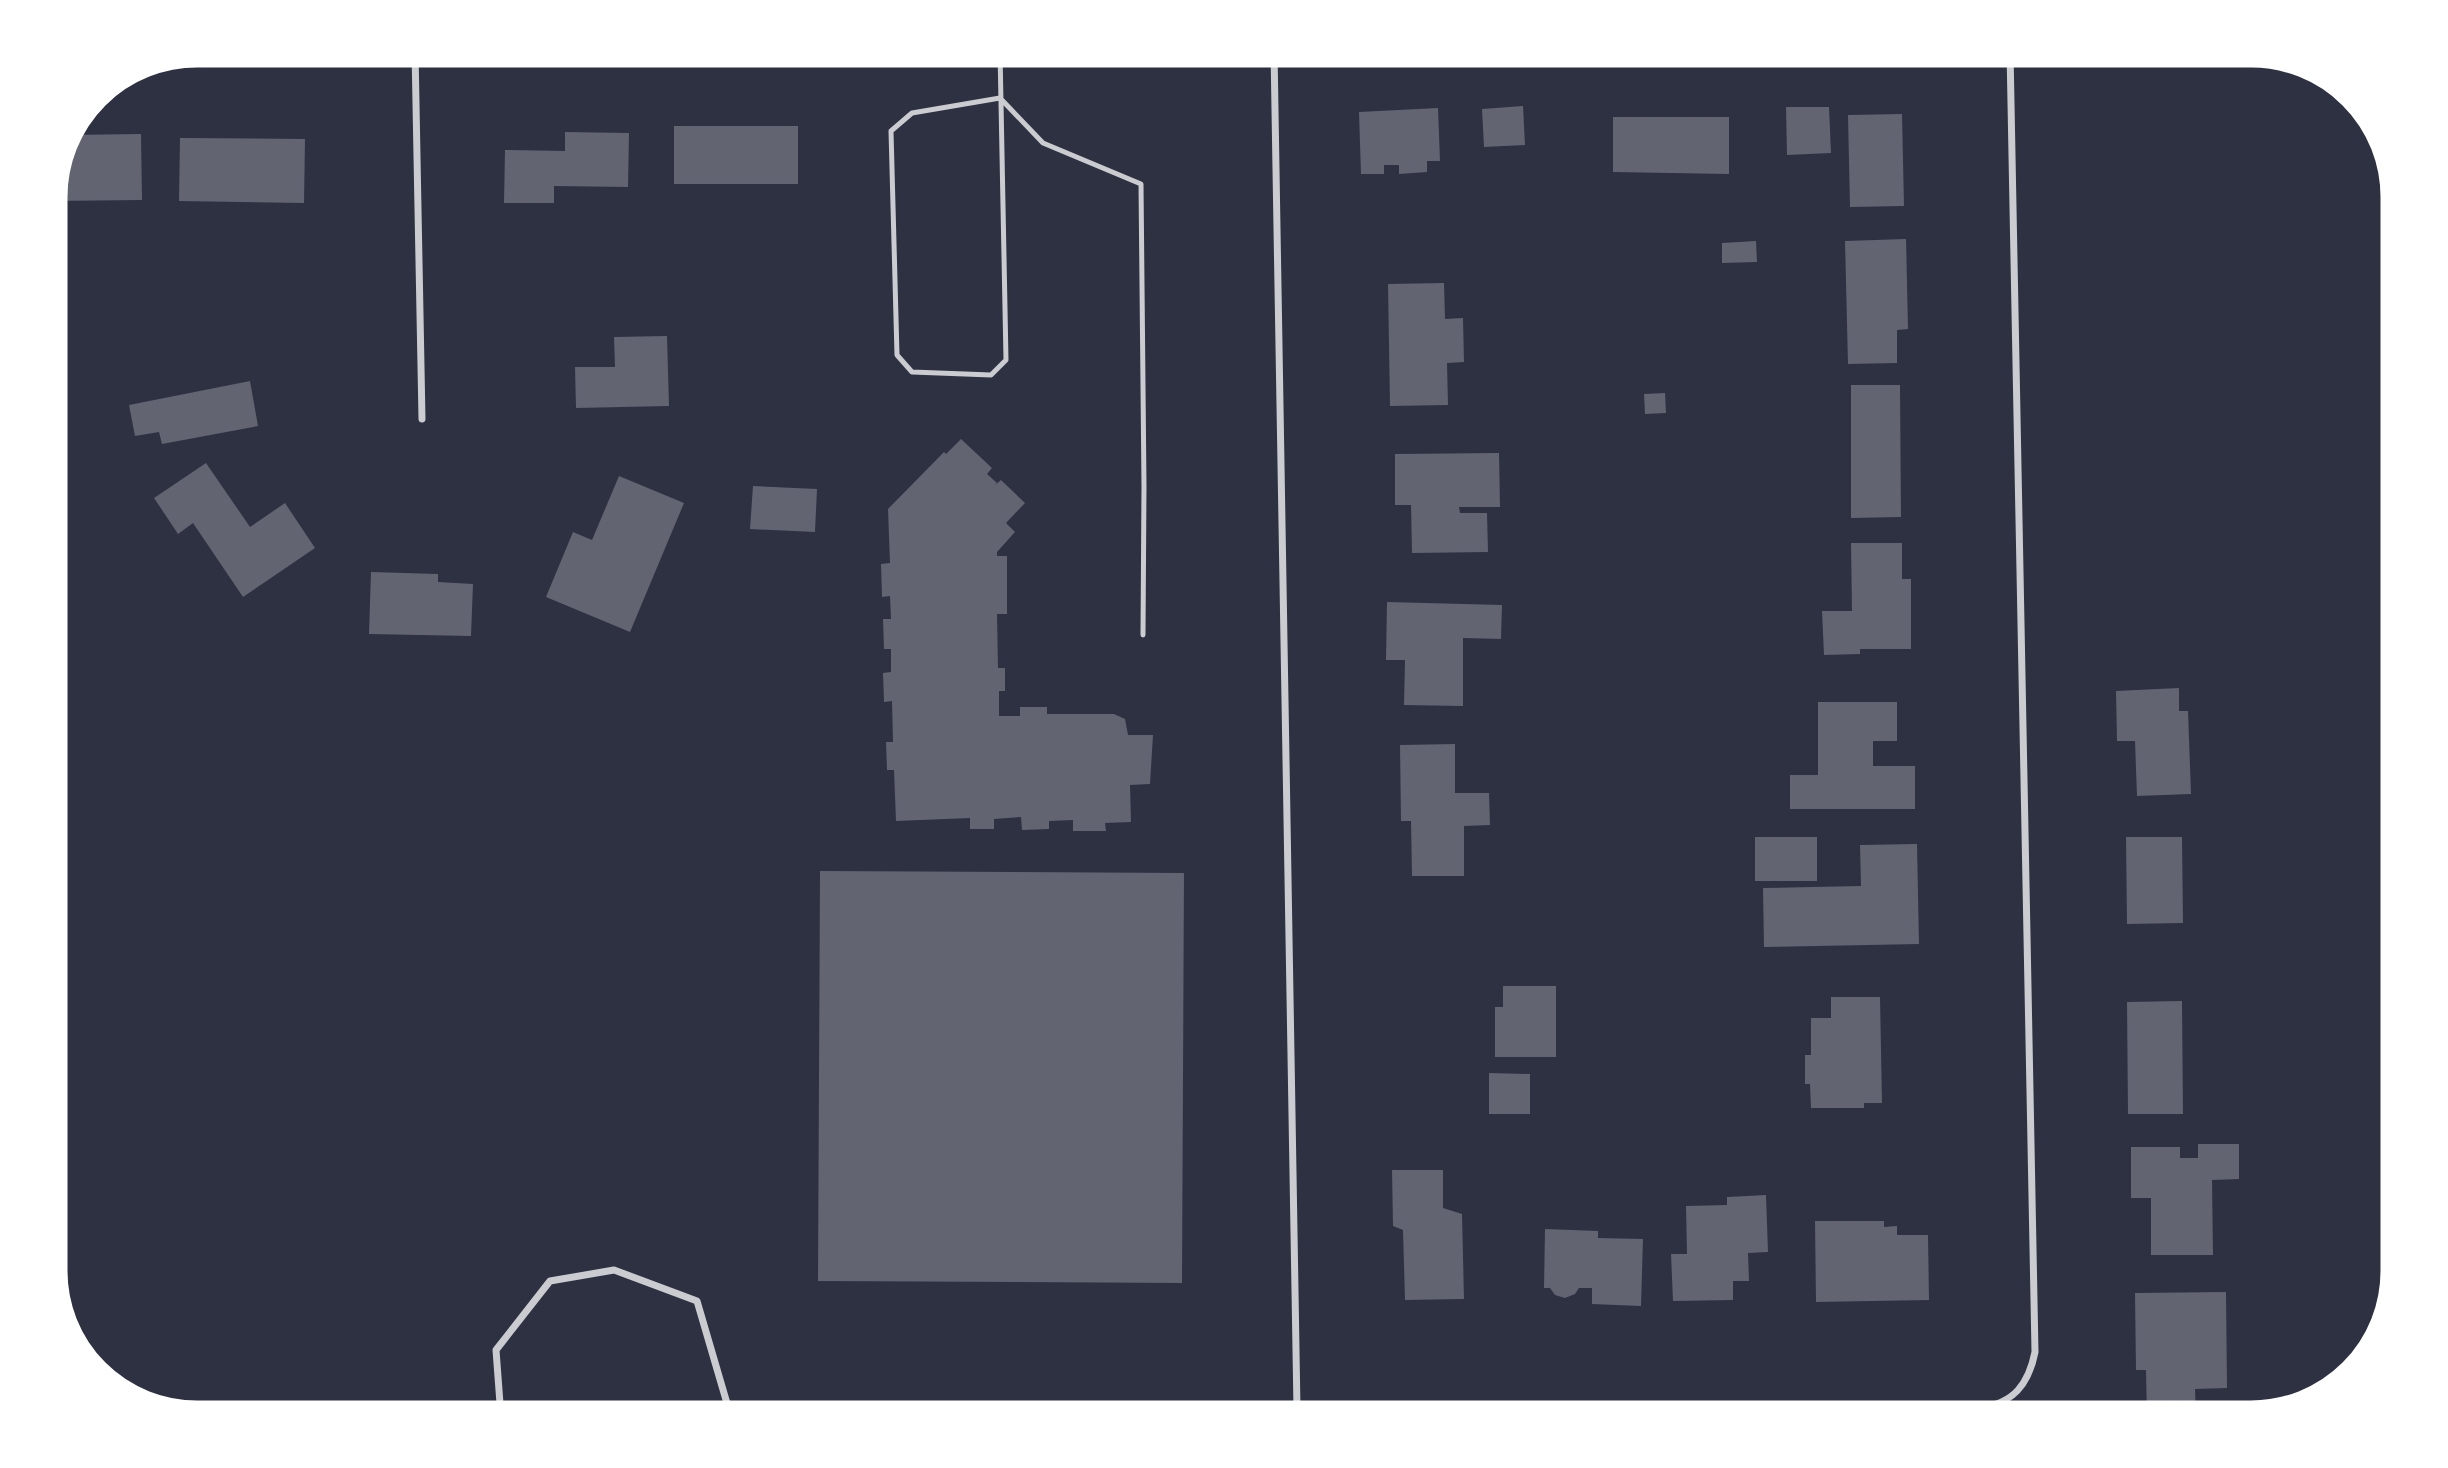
<svg xmlns="http://www.w3.org/2000/svg" width="2448" height="1468" font-family="'Nunito Sans',sans-serif">
	<rect width="100%" height="100%" fill="#2d3142"/>
	<path fill="#626471" d="M 1523,106 L 1525,145 L 1484,147 L 1482,109 Z
		M 1786,107 L 1829,107 L 1831,153 L 1787,155 Z
		M 1438,108 L 1440,161 L 1427,161 L 1427,172 L 1399,174 L 1399,165 L 1384,165 L 1384,174 L 1361,174 L 1359,112 Z
		M 1902,114 L 1904,206 L 1850,207 L 1848,115 Z
		M 1613,117 L 1729,117 L 1729,174 L 1613,172 Z
		M 674,126 L 798,126 L 798,184 L 674,184 Z
		M 565,132 L 629,133 L 628,187 L 554,186 L 554,203 L 504,203 L 505,150 L 565,151 Z
		M 141,134 L 142,200 L 51,201 L 51,188 L 66,135 Z
		M 180,138 L 305,139 L 304,203 L 179,201 Z
		M 1906,239 L 1908,329 L 1897,330 L 1897,363 L 1848,364 L 1845,241 Z
		M 1756,241 L 1757,262 L 1722,263 L 1722,243 Z
		M 1444,283 L 1445,319 L 1463,318 L 1464,362 L 1447,363 L 1448,405 L 1390,406 L 1388,284 Z
		M 667,336 L 669,406 L 576,408 L 575,367 L 615,367 L 614,337 Z
		M 250,381 L 258,426 L 162,444 L 159,432 L 135,436 L 129,405 Z
		M 1851,385 L 1900,385 L 1901,517 L 1851,518 Z
		M 1665,393 L 1666,413 L 1645,414 L 1644,394 Z
		M 961,439 L 992,468 L 987,474 L 997,483 L 994,486 L 1001,480 L 1025,503 L 1006,523 L 1015,532 L 997,552 L 997,556 L 1007,556 L 1007,614 L 997,614 L 998,668 L 1005,668 L 1005,691 L 999,691 L 999,716 L 1020,716 L 1020,707 L 1047,707 L 1047,714 L 1114,714 L 1125,719 L 1128,735 L 1153,735 L 1150,784 L 1130,785 L 1131,822 L 1105,823 L 1106,831 L 1073,831 L 1073,820 L 1049,821 L 1049,829 L 1022,830 L 1021,817 L 994,819 L 994,829 L 970,829 L 970,818 L 896,821 L 894,770 L 887,770 L 886,742 L 893,742 L 892,701 L 884,702 L 883,673 L 891,672 L 891,649 L 884,649 L 883,619 L 891,619 L 890,596 L 882,597 L 881,564 L 890,563 L 888,509 L 944,452 L 946,454 Z
		M 1499,453 L 1500,507 L 1459,507 L 1460,513 L 1487,513 L 1488,552 L 1412,553 L 1411,505 L 1395,505 L 1395,454 Z
		M 206,463 L 250,527 L 285,503 L 315,548 L 243,597 L 193,523 L 178,534 L 154,498 Z
		M 619,476 L 684,503 L 630,632 L 546,597 L 573,532 L 592,540 Z
		M 753,486 L 817,489 L 815,532 L 750,529 Z
		M 1851,543 L 1902,543 L 1902,579 L 1911,579 L 1911,649 L 1860,649 L 1860,654 L 1824,655 L 1822,611 L 1852,611 Z
		M 371,572 L 438,574 L 438,582 L 473,584 L 471,636 L 369,634 Z
		M 1387,602 L 1502,605 L 1501,639 L 1463,638 L 1463,706 L 1404,705 L 1405,660 L 1386,660 Z
		M 2179,688 L 2179,711 L 2188,711 L 2191,794 L 2137,796 L 2135,741 L 2117,741 L 2116,691 Z
		M 1818,702 L 1897,702 L 1897,741 L 1873,741 L 1873,766 L 1915,766 L 1915,809 L 1790,809 L 1790,775 L 1818,775 Z
		M 1455,744 L 1455,793 L 1489,793 L 1490,825 L 1464,826 L 1464,876 L 1412,876 L 1411,821 L 1401,821 L 1400,745 Z
		M 1755,837 L 1817,837 L 1817,881 L 1755,881 Z
		M 2126,837 L 2182,837 L 2183,923 L 2127,924 Z
		M 1917,844 L 1919,944 L 1764,947 L 1763,888 L 1861,886 L 1860,845 Z
		M 820,871 L 1184,873 L 1182,1283 L 818,1281 Z
		M 1503,986 L 1556,986 L 1556,1057 L 1495,1057 L 1495,1007 L 1503,1007 Z
		M 1831,997 L 1880,997 L 1882,1103 L 1864,1103 L 1864,1108 L 1811,1108 L 1810,1084 L 1805,1084 L 1805,1055 L 1811,1055 L 1811,1018 L 1831,1018 Z
		M 2182,1001 L 2183,1114 L 2128,1114 L 2127,1002 Z
		M 1489,1073 L 1530,1074 L 1530,1114 L 1489,1114 Z
		M 2198,1144 L 2239,1144 L 2239,1179 L 2212,1180 L 2213,1255 L 2151,1255 L 2151,1198 L 2131,1198 L 2131,1147 L 2180,1147 L 2180,1158 L 2198,1158 Z
		M 1392,1170 L 1443,1170 L 1443,1208 L 1462,1214 L 1464,1299 L 1405,1300 L 1403,1230 L 1393,1226 Z
		M 1766,1195 L 1768,1252 L 1748,1253 L 1749,1281 L 1733,1281 L 1733,1300 L 1673,1301 L 1671,1254 L 1687,1254 L 1686,1206 L 1727,1205 L 1727,1197 Z
		M 1815,1221 L 1884,1221 L 1884,1227 L 1897,1226 L 1897,1235 L 1928,1235 L 1929,1300 L 1816,1302 Z
		M 1545,1229 L 1598,1231 L 1598,1238 L 1643,1239 L 1641,1306 L 1592,1304 L 1592,1288 L 1579,1288 L 1575,1294 L 1565,1298 L 1555,1295 L 1550,1288 L 1544,1288 Z
		M 2226,1292 L 2227,1388 L 2195,1389 L 2196,1417 L 2147,1417 L 2146,1370 L 2136,1370 L 2135,1293 Z"/>
	<g fill="none" stroke-linecap="round" stroke-linejoin="round">
		<path stroke="#caccd0" stroke-width="5" d="M 1000,51 L 1006,360 L 991,375 L 912,372 L 897,355 L 891,131 L 912,113 L 1000,98
			M 1000,98 L 1043,143 L 1141,184 L 1144,486 L 1143,635"/>
		<path stroke="#caccd0" stroke-width="7" d="M 415,51 L 422,419
			M 1274,51 L 1297,1409
			M 1297,1409 L 1981,1407 C 2014,1404 2029,1383 2035,1352 L 2010,51
			M 501,1417 L 496,1350 L 550,1281 L 614,1270 L 697,1301 L 731,1417
			M 1287,1417 L 1297,1409"/>
	</g>
	<path d="M0 0H2448V1468H0ZM197 63H2251A134 134 0 0 1 2385 197V1271A134 134 0 0 1 2251 1405H197A134 134 0 0 1 63 1271V197A134 134 0 0 1 197 63Z" fill="#fff" fill-rule="evenodd"/>
	<path fill="none" stroke="#fff" stroke-width="9" d="M197 63H2251A134 134 0 0 1 2385 197V1271A134 134 0 0 1 2251 1405H197A134 134 0 0 1 63 1271V197A134 134 0 0 1 197 63Z"/>
</svg>
